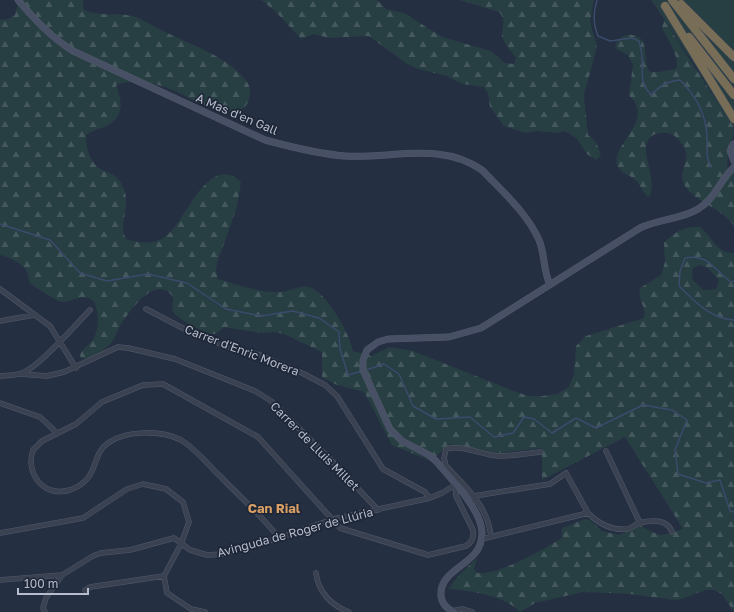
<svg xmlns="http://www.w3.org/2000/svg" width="734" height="612" font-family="'Golos Text',sans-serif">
	<defs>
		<pattern id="forest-firs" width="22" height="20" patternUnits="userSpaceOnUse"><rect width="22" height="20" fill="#273e43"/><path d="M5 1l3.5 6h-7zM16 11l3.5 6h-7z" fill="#44585d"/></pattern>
	</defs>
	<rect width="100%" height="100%" fill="#252f42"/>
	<path fill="#273e43" d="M 651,0 L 734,0 L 734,129 L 697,68 Z"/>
	<path fill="url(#forest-firs)" fill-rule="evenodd" d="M 19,0 L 83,0 L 84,10 C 100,17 116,12 132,16 C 143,19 154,27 165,32 C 190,44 225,56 243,77 C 249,83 252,90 249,99 C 240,130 188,96 170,89 C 156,83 130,79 116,85 C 122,100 125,117 107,126 C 100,129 93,130 86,135 C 86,146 89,161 99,168 C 107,173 116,174 121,183 C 134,203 117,222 126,239 C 139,243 153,245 165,237 C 186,223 207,151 241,182 L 237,207 L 217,263 L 216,271 L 218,279 C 239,285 260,293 282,292 C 291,291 300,285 309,287 C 326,291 350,334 353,351 L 372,356 L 389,347 L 413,351 L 516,392 L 529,396 L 543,396 L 557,394 L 569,387 L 574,374 L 576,346 L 586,336 L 644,318 C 647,307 637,299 640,288 L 661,275 L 665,262 L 664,243 C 674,232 686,225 700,227 C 712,236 716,253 734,253 L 734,612 L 722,594 L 714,590 L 705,590 L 682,599 L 674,600 L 630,594 L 583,592 L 535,603 L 520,612 C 506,596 468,590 448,589 L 460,574 L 477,558 L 474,569 L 477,573 C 500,575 542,550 562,538 L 562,528 L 585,519 L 590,520 L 602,531 L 619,535 L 641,526 C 662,537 659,537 683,529 L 625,437 L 542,480 L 542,448 L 499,453 L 449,444 L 431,461 L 392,445 L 364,392 L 337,385 L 322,377 L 322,352 L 284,334 L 275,332 L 261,333 L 224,327 C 221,329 218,334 214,334 C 204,334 175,318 172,310 L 173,297 C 156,273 129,311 120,326 C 117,331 116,337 112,342 C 105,350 93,358 82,359 L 80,356 C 81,350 86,347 90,343 C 100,333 99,316 95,303 C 83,289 71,306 58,301 L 30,284 C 28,280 29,276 27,272 C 23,263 9,257 0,255 L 0,20 L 8,19 L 15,15 ZM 700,265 L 708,268 L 719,280 L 716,289 L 703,290 L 692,279 L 693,268 Z
		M 261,0 L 377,0 L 386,9 L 404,13 L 442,37 L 491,51 L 505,63 L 514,64 L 516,58 C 512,52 504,44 502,37 C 501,27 507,20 499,12 L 460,0 L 594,0 L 590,22 L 597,47 L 584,95 L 588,135 L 596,142 L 601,155 L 596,160 L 587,154 L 577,139 L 565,131 L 557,133 L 537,131 L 526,133 L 504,126 L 490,107 L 488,93 L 484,87 L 462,84 L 447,76 L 418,69 L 407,64 L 369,36 L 329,38 L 314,34 L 301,39 L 275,11 Z
		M 664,20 L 733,126 L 734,135 L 728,149 L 727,168 L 734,173 L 734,226 C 722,208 695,202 685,186 C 674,168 699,160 677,138 C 673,134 666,132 660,133 C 628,138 663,182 648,197 C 642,192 641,185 635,180 C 631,175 624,175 620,170 C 604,151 647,128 636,105 C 635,101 631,99 629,95 L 633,65 L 628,55 L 615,48 L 616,43 C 619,37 626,34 632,35 C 652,38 641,61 650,72 L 658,72 L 676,69 C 681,59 667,38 662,28 Z"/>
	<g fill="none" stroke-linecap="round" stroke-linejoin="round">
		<path stroke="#3b4b6b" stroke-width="1.5" d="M 597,0 C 593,13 593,23 598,36 L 610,41 L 632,38 L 639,41 C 640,46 642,52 642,57 C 644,74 638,80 651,95 C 660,86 667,81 680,80 C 696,96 707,116 707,139 C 708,152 705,155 711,167
			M 0,224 L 50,240 L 80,273 L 107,281 L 148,274 L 187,283 L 226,309 L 261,316 L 293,311 L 319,318 L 339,332 L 340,349 L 348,375 L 362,371
			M 734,281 L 731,282 C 714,270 708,253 685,258 L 680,271 L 679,286 C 695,302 711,319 734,320
			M 366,370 L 384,364 L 399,374 L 413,406 L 436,419 L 470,417 L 494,437 L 513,433 L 524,417 L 534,419 L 552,433 L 576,418 L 596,428 L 643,405 L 672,410 L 687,420 L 675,450 L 678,474 L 706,483 L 720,480 L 730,511 L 734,512"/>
		<defs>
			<path id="street" d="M 0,289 L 50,326 L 76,368
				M 146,309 L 194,334 L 226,346 L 260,355 L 304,374 L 325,385 L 337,396 L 383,469 L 425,492 L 430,498
				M 0,321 L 34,315
				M 20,374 L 47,376 L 64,372 L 118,347 L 128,348 L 175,359 L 255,391 L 271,401 L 329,458 L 378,510
				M 0,376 C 7,375 15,376 22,373 C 39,367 75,325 90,310
				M 0,403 L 40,417 L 57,433
				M 606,451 L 640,523
				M 474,496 L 550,484 L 566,473 L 588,513
				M 0,533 L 83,518 L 127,489 L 143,484 L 166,489 L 183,502 L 189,522 L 181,544 L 164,576 L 167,593 L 191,609 L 205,612
				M 491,537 C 488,506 467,488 446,466 L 444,458 L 446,449 C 463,444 483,456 501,456 C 514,456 528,453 541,452
				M 279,538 C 262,516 240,497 221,477 C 208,465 196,449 181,440 C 161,430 126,430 108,443 C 90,455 101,479 70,490 C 44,498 25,474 33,450 L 42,441 L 76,424 L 102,402 L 143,385 L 163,384 L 258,437 L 340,528 L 428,555 L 466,546 C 472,542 474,538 473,530 L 456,496 L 455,485
				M 482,539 L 588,513 C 599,524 612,531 628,529 C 632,528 635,525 639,523 C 651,520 667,518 672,532
				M 316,573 C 318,592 332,606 349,612
				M 0,580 L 62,575
				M 85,590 L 90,587 L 164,576
				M 452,611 L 462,609 L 472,612
				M 45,612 L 43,608 L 46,598 L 62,575 L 93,556 L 101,553 L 130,550 L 174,538 L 190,550 L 207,555 L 224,554 L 279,538 L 333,519 L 430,498 L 442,493 L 455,485"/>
			<path id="secondary" d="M 18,0 C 35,20 51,37 73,51 L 265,140 C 291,147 318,154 345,156 C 393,159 440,141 482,170 C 502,191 527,213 539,240 C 545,254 543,270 550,285
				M 734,144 L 730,151 L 734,161
				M 454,612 C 447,609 442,604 441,596 C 439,574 465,567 476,552 C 480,547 482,539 482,532 C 481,509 451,479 436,461 L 429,455 L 402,441 L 390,429 L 363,370 L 363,360 L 367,350 L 378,342 L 388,339 L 449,337 L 481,328 L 640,228 C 659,219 682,219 698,209 C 715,199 720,180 734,167"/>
			<path id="highway" d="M 672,0 L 734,79
				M 681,4 L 734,57
				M 665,6 L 734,119
				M 689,37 L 734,95"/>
		</defs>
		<use href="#street" stroke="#525a69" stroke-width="5.5"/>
		<use href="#secondary" stroke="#525a69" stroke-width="7"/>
		<use href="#highway" stroke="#414a59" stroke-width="9"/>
		<use href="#street" stroke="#3a4252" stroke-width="4.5"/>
		<use href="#secondary" stroke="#485065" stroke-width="6"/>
		<use href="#highway" stroke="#786d56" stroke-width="8"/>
	</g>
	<g text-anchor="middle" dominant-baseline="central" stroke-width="3.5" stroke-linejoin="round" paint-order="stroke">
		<g font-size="12" fill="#b7bdcc" stroke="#1e2737">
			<text transform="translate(237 114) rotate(23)">A Mas d'en Gall</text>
			<text transform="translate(242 350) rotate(21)">Carrer d'Enric Morera</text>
			<text transform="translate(315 446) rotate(45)">Carrer de Lluis Millet</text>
			<text transform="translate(295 532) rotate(-15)">Avinguda de Roger de Llúria</text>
		</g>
		<g font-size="13" font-weight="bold" fill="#d99f65" stroke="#1e2737">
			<text x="274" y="508">Can Rial</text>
		</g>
	</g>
	<path d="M18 588v6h70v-6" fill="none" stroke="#b7bdcc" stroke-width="2"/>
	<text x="24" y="588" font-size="12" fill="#b7bdcc" stroke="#1e2737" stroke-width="3" paint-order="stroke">100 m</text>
</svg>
